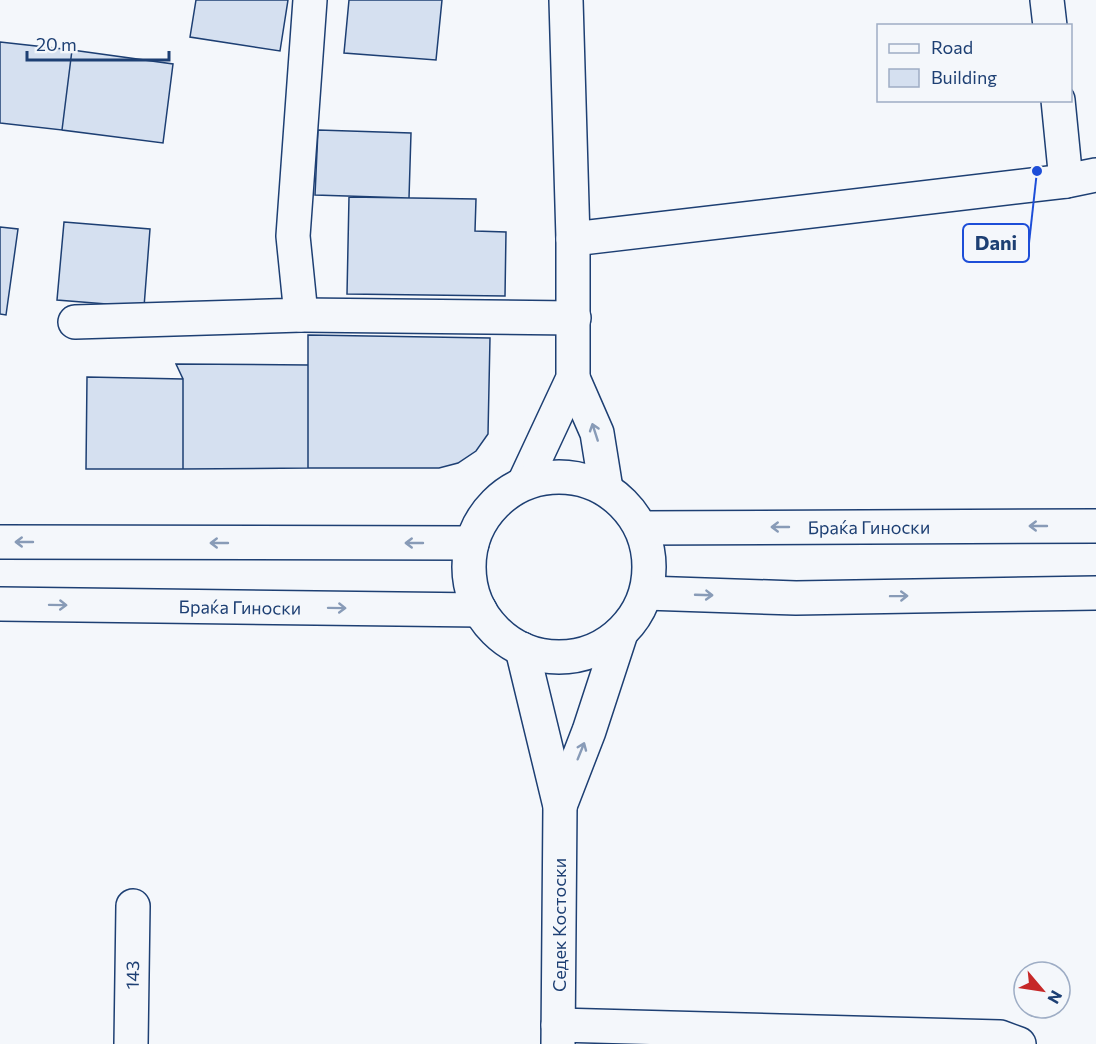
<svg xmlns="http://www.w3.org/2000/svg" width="1096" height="1044" font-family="Commissioner,sans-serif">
	<rect width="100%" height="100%" fill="#f4f7fb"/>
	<path fill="#d5e0f0" stroke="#1d3f73" stroke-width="1.5" d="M 196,0 L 288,0 L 280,51 L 190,37 Z
		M 349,0 L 442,0 L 436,60 L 344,53 Z
		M 0,42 L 72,50 L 62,130 L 0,123 Z
		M 72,50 L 173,64 L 163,143 L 62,130 Z
		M 318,130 L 411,133 L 409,198 L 315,195 Z
		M 349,197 L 476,199 L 475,231 L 506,232 L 505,296 L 347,294 Z
		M 64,222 L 150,229 L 144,307 L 57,300 Z
		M 0,227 L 18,229 L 6,315 L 0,314 Z
		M 308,335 L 490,338 L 488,434 L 476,451 L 458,463 L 439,468 L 308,468 Z
		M 176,364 L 308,365 L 308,468 L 183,469 L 183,379 Z
		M 87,377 L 183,379 L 183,469 L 86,469 Z"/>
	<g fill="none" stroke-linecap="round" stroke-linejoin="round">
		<defs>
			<g id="minor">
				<path d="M 1047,0 L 1050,26"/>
				<path d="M 1058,100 L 1066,181"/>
				<path d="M 573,239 L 1066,181 L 1096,175"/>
				<path d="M 301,315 L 574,318"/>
				<path d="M 75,322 L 301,315 L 293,236 L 310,0"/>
				<path d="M 573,378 L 597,433 L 606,489"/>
				<path d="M 524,483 L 573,378 L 573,239 L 566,0"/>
				<path d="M 0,542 L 472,543"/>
				<path id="s1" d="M 0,604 L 480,610"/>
				<path d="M 558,1025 L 1000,1037 L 1019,1044"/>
				<path id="s2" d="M 131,1044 L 133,906"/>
			</g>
			<g id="major">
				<circle cx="559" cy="567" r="90"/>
				<path id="s3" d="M 641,528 L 1096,526"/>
				<path d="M 646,593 L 796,598 L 1096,593"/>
				<path d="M 522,649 L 560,806 L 558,1044"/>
				<path d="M 560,806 L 589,731 L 621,633"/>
			</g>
		</defs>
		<use href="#minor" stroke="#1d3f73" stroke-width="36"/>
		<use href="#major" stroke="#1d3f73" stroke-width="36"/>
		<use href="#minor" stroke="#f4f7fb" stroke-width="33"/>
		<use href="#major" stroke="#f4f7fb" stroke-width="33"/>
	</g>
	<defs><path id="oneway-shaft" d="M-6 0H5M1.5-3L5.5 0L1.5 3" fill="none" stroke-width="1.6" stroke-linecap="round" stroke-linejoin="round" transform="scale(1.5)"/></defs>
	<g stroke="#889bb7">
		<use href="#oneway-shaft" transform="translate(595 432) rotate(-108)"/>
		<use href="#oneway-shaft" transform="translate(1038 526) rotate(180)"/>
		<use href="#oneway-shaft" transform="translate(780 527) rotate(180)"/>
		<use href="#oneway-shaft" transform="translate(24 542) rotate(-180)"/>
		<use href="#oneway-shaft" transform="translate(219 543) rotate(-180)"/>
		<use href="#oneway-shaft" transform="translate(414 543) rotate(-180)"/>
		<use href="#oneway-shaft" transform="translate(704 595) rotate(2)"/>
		<use href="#oneway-shaft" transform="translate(899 596) rotate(-1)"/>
		<use href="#oneway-shaft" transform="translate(58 605) rotate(1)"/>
		<use href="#oneway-shaft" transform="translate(337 608) rotate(1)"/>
		<use href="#oneway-shaft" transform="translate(581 751) rotate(-68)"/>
	</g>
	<g text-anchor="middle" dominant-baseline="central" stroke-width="4.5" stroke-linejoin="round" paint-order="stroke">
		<g font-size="18" fill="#1d3f73" stroke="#f4f7fb">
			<text stroke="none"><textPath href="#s3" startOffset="228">Браќа Гиноски</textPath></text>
			<text stroke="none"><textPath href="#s1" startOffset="240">Браќа Гиноски</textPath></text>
			<text transform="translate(559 925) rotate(-90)">Седек Костоски</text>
			<text stroke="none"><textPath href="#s2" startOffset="69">143</textPath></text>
		</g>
	</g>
	<path fill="none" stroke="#1d4ed8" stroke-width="2" d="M1037 171L1029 243"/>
	<circle fill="#1d4ed8" stroke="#f4f7fb" stroke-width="2" cx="1037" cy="171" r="6"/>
	<rect fill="#f4f7fb" stroke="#1d4ed8" stroke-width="2" x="963" y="224" width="66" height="38" rx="6"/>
	<g font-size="20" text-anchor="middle" font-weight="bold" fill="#1d3f73">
		<text x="996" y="250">Dani</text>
	</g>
	<rect x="877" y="24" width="195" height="78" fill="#f4f7fb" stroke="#9eadc5" stroke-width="1.5"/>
	<rect x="889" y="44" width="30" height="9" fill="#f4f7fb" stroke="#9eadc5" stroke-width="1.5"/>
	<text x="931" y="54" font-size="18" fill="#1d3f73">Road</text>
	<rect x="889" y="69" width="30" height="18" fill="#d5e0f0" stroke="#9eadc5" stroke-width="1.5"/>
	<text x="931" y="84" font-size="18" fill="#1d3f73">Building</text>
	<g transform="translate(1042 990) rotate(119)"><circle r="28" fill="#f4f7fb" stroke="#9eadc5" stroke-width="1.5"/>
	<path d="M0-4.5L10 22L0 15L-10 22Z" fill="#c62828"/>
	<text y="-9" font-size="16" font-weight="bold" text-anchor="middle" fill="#1d3f73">N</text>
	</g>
	<path d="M27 51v9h142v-9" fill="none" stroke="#1d3f73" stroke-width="3"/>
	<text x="36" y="51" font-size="18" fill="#1d3f73" stroke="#f4f7fb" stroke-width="4.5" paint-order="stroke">20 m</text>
</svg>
